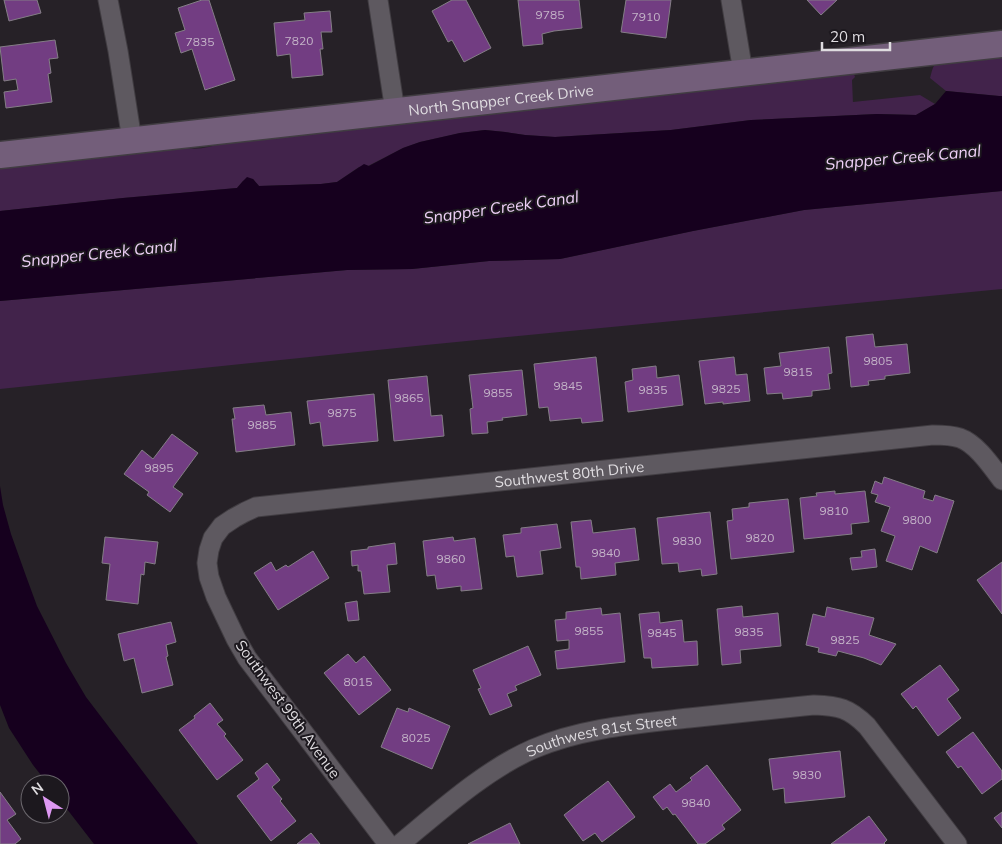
<svg xmlns="http://www.w3.org/2000/svg" width="1002" height="844" font-family="Mulish,sans-serif">
	<rect width="100%" height="100%" fill="#262127"/>
	<path fill="#42234b" d="M 1002,56 L 1002,96 L 999,96 L 946,91 L 930,78 C 932,72 932,66 937,63 Z
		M 854,74 L 855,77 C 854,78 853,79 852,80 C 852,81 853,99 853,102 L 920,95 L 935,104 L 916,115 L 877,114 L 751,120 L 671,130 L 555,137 L 525,135 L 505,132 L 485,130 L 460,133 L 420,142 L 403,148 L 368,166 L 359,167 L 337,182 L 321,184 L 259,186 L 253,179 L 243,181 L 237,188 L 123,198 L 0,211 L 0,166 L 183,147 C 195,151 211,147 222,143 L 835,75 Z
		M 1002,191 L 1002,289 L 426,345 L 0,389 L 0,301 L 347,270 L 412,269 L 489,261 L 560,259 L 693,231 L 804,210 Z"/>
	<path fill="#16001e" d="M 946,91 L 999,96 L 1002,96 L 1002,191 L 804,210 L 693,231 L 560,259 L 489,261 L 412,269 L 347,270 L 0,301 L 0,211 L 123,198 L 237,188 L 243,181 L 247,177 L 253,179 L 259,186 L 321,184 L 337,182 L 364,164 L 369,166 L 403,148 L 420,142 L 460,133 L 485,130 L 505,132 L 525,135 L 555,137 L 671,130 L 751,120 L 877,114 L 916,115 L 935,104 Z
		M 0,486 L 3,505 L 11,534 L 26,576 L 37,606 L 66,663 L 86,697 L 198,844 L 94,844 L 60,800 L 60,784 L 48,784 L 33,765 L 9,728 L 0,705 Z"/>
	<path fill="#723d82" stroke="#847e86" d="M 4,0 L 37,0 L 41,13 L 9,21 Z
		M 202,0 L 209,0 L 235,80 L 205,90 L 192,49 L 181,53 L 175,33 L 185,30 L 178,8 Z
		M 452,0 L 466,0 L 491,48 L 464,62 L 452,40 L 448,42 L 432,11 Z
		M 518,0 L 579,0 L 582,28 L 554,31 L 542,34 L 543,44 L 523,46 Z
		M 626,0 L 671,0 L 666,38 L 621,32 Z
		M 807,0 L 837,0 L 821,15 Z
		M 330,11 L 332,32 L 321,32 L 323,49 L 320,49 L 323,75 L 292,78 L 290,54 L 277,56 L 274,23 L 305,20 L 304,13 Z
		M 55,40 L 58,58 L 49,59 L 51,73 L 48,74 L 52,102 L 6,108 L 4,92 L 18,90 L 16,79 L 4,81 L 0,47 Z
		M 873,334 L 875,347 L 907,344 L 910,373 L 885,376 L 885,379 L 868,381 L 869,385 L 851,387 L 846,337 Z
		M 829,347 L 832,373 L 828,374 L 830,389 L 812,391 L 812,396 L 783,399 L 782,393 L 767,394 L 764,368 L 781,366 L 779,353 Z
		M 596,357 L 603,421 L 582,423 L 581,418 L 550,421 L 548,407 L 539,408 L 534,364 Z
		M 734,357 L 736,375 L 747,374 L 750,401 L 723,404 L 723,402 L 705,404 L 699,361 Z
		M 656,366 L 657,378 L 679,375 L 683,405 L 628,412 L 625,382 L 633,380 L 632,369 Z
		M 522,370 L 527,415 L 502,418 L 503,420 L 487,422 L 488,433 L 472,434 L 470,409 L 473,408 L 469,375 Z
		M 427,376 L 431,416 L 442,415 L 444,436 L 394,441 L 388,380 Z
		M 374,394 L 378,441 L 323,446 L 320,422 L 310,424 L 307,401 Z
		M 264,405 L 266,415 L 291,412 L 295,445 L 236,452 L 232,419 L 235,419 L 233,408 Z
		M 172,434 L 198,453 L 173,487 L 183,494 L 170,512 L 147,495 L 149,492 L 124,474 L 142,450 L 153,459 Z
		M 884,477 L 925,491 L 923,498 L 933,501 L 935,495 L 954,501 L 937,553 L 920,546 L 912,570 L 886,561 L 895,536 L 881,531 L 890,507 L 875,502 L 878,495 L 871,493 L 875,481 L 882,484 Z
		M 835,491 L 835,494 L 865,491 L 869,522 L 851,524 L 852,534 L 804,539 L 800,498 L 817,496 L 816,493 Z
		M 788,499 L 794,552 L 731,559 L 727,521 L 733,520 L 732,509 L 749,507 L 749,503 Z
		M 710,512 L 717,574 L 702,576 L 701,569 L 679,572 L 678,563 L 662,564 L 657,518 Z
		M 591,520 L 593,533 L 635,528 L 639,560 L 615,563 L 616,575 L 581,579 L 580,567 L 576,567 L 571,522 Z
		M 557,524 L 561,548 L 540,551 L 543,574 L 517,577 L 514,556 L 506,557 L 503,535 L 521,533 L 521,528 Z
		M 105,537 L 158,542 L 155,564 L 145,562 L 144,575 L 141,574 L 138,604 L 106,600 L 110,564 L 102,563 Z
		M 453,537 L 454,541 L 475,538 L 482,589 L 461,591 L 461,586 L 437,589 L 435,575 L 427,576 L 423,541 Z
		M 395,543 L 397,564 L 387,565 L 390,592 L 364,594 L 361,571 L 358,571 L 358,565 L 352,566 L 351,551 L 368,549 L 368,547 Z
		M 875,549 L 877,567 L 852,570 L 850,558 L 862,557 L 861,551 Z
		M 313,551 L 329,578 L 278,610 L 254,573 L 271,562 L 276,571 L 286,565 L 288,567 Z
		M 1002,562 L 1002,614 L 977,580 Z
		M 357,601 L 359,620 L 348,621 L 345,603 Z
		M 742,606 L 743,617 L 778,613 L 781,646 L 740,650 L 741,663 L 722,665 L 717,609 Z
		M 827,607 L 874,618 L 869,635 L 896,644 L 881,665 L 864,658 L 838,651 L 836,656 L 818,652 L 819,648 L 806,645 L 813,614 L 825,617 Z
		M 601,608 L 602,615 L 620,613 L 625,662 L 557,669 L 555,651 L 569,649 L 569,640 L 557,641 L 555,620 L 566,619 L 566,612 Z
		M 659,612 L 660,623 L 682,620 L 684,642 L 697,641 L 698,665 L 652,668 L 651,658 L 644,658 L 639,614 Z
		M 171,622 L 176,642 L 166,645 L 168,656 L 166,657 L 173,685 L 142,693 L 134,658 L 124,661 L 118,634 Z
		M 528,646 L 541,675 L 515,686 L 517,690 L 507,694 L 512,706 L 490,715 L 478,689 L 481,688 L 473,670 Z
		M 348,654 L 356,663 L 364,656 L 391,690 L 359,715 L 324,673 Z
		M 940,665 L 959,690 L 947,699 L 961,718 L 938,736 L 916,706 L 913,709 L 901,694 Z
		M 210,703 L 223,720 L 217,724 L 226,734 L 224,736 L 243,760 L 217,780 L 179,730 L 195,718 L 194,716 Z
		M 397,708 L 408,712 L 409,708 L 450,726 L 432,769 L 381,747 Z
		M 973,732 L 1002,771 L 1002,779 L 982,794 L 961,766 L 958,768 L 946,752 Z
		M 840,751 L 845,797 L 785,803 L 784,788 L 773,790 L 769,759 Z
		M 267,763 L 280,780 L 272,787 L 282,799 L 280,801 L 296,821 L 271,841 L 237,796 L 259,779 L 255,773 Z
		M 707,765 L 741,810 L 722,825 L 725,829 L 705,844 L 698,844 L 675,814 L 673,815 L 667,807 L 663,810 L 653,797 L 670,784 L 676,792 L 692,780 L 690,778 Z
		M 608,781 L 635,817 L 602,842 L 595,833 L 583,841 L 564,815 Z
		M 0,792 L 16,814 L 7,820 L 21,839 L 15,844 L 0,844 Z
		M 1002,812 L 1002,828 L 994,818 Z
		M 869,816 L 887,840 L 884,843 L 885,844 L 831,844 Z
		M 510,823 L 520,844 L 468,844 Z
		M 311,833 L 320,844 L 297,844 Z"/>
	<g fill="none" stroke-linecap="round" stroke-linejoin="round">
		<defs>
			<g id="street">
				<path d="M 108,0 L 118,51 L 132,140"/>
				<path d="M 378,0 L 395,111"/>
				<path d="M 731,0 L 743,72"/>
				<path id="s1" d="M 388,844 L 247,658 L 236,639 L 216,597 L 209,577 L 207,563 L 209,550 L 213,538 L 222,526 L 234,518 L 245,512 L 256,507 L 933,435 C 942,435 951,435 960,438 C 977,444 992,467 1002,480"/>
				<path id="s2" d="M 400,844 C 440,811 485,770 533,749 C 582,728 636,724 689,718 C 730,714 772,709 814,705 C 839,706 849,708 867,726 L 957,844"/>
			</g>
			<g id="secondary">
				<path id="s3" d="M 0,155 L 1002,44"/>
			</g>
		</defs>
		<use href="#street" stroke="#413d42" stroke-width="21"/>
		<use href="#secondary" stroke="#413d42" stroke-width="29"/>
		<use href="#street" stroke="#5e5960" stroke-width="19"/>
		<use href="#secondary" stroke="#735e7a" stroke-width="26"/>
	</g>
	<g text-anchor="middle" dominant-baseline="central" stroke-width="4" stroke-linejoin="round" paint-order="stroke">
		<g font-size="12" fill="#c4b4c8">
			<text x="550" y="14">9785</text>
			<text x="646" y="16">7910</text>
			<text x="299" y="40">7820</text>
			<text x="200" y="41">7835</text>
			<text x="878" y="360">9805</text>
			<text x="798" y="371">9815</text>
			<text x="568" y="385">9845</text>
			<text x="726" y="388">9825</text>
			<text x="653" y="389">9835</text>
			<text x="498" y="392">9855</text>
			<text x="409" y="397">9865</text>
			<text x="342" y="412">9875</text>
			<text x="262" y="424">9885</text>
			<text x="159" y="467">9895</text>
			<text x="834" y="510">9810</text>
			<text x="917" y="519">9800</text>
			<text x="760" y="537">9820</text>
			<text x="687" y="540">9830</text>
			<text x="606" y="552">9840</text>
			<text x="451" y="558">9860</text>
			<text x="589" y="630">9855</text>
			<text x="749" y="631">9835</text>
			<text x="662" y="632">9845</text>
			<text x="845" y="639">9825</text>
			<text x="358" y="681">8015</text>
			<text x="416" y="737">8025</text>
			<text x="807" y="774">9830</text>
			<text x="696" y="802">9840</text>
		</g>
		<g font-size="15" fill="#dfdce0" stroke="#1c181e">
			<text stroke="none"><textPath href="#s3" startOffset="504">North Snapper Creek Drive</textPath></text>
			<text stroke="none"><textPath href="#s1" startOffset="732">Southwest 80th Drive</textPath></text>
			<text transform="translate(288 709) rotate(54)">Southwest 99th Avenue</text>
			<text stroke="none"><textPath href="#s2" startOffset="234">Southwest 81st Street</textPath></text>
		</g>
		<g font-size="16" font-style="italic" fill="#eed0f7" stroke="#1c181e">
			<text transform="translate(903 157) rotate(-5)">Snapper Creek Canal</text>
			<text transform="translate(501 207) rotate(-8)">Snapper Creek Canal</text>
			<text transform="translate(99 253) rotate(-6)">Snapper Creek Canal</text>
		</g>
	</g>
	<g transform="translate(45 799) rotate(324)"><circle r="24" fill="#1c181e" stroke="#6a666c"/>
	<path d="M0-4L9 19L0 12L-9 19Z" fill="#de98f3"/>
	<text y="-8" font-size="14" font-weight="bold" text-anchor="middle" fill="#dfdce0">N</text>
	</g>
	<path d="M822 42v8h68v-8" fill="none" stroke="#dfdce0" stroke-width="2.5"/>
	<text x="830" y="42" font-size="15" fill="#dfdce0" stroke="#1c181e" stroke-width="4" paint-order="stroke">20 m</text>
</svg>
